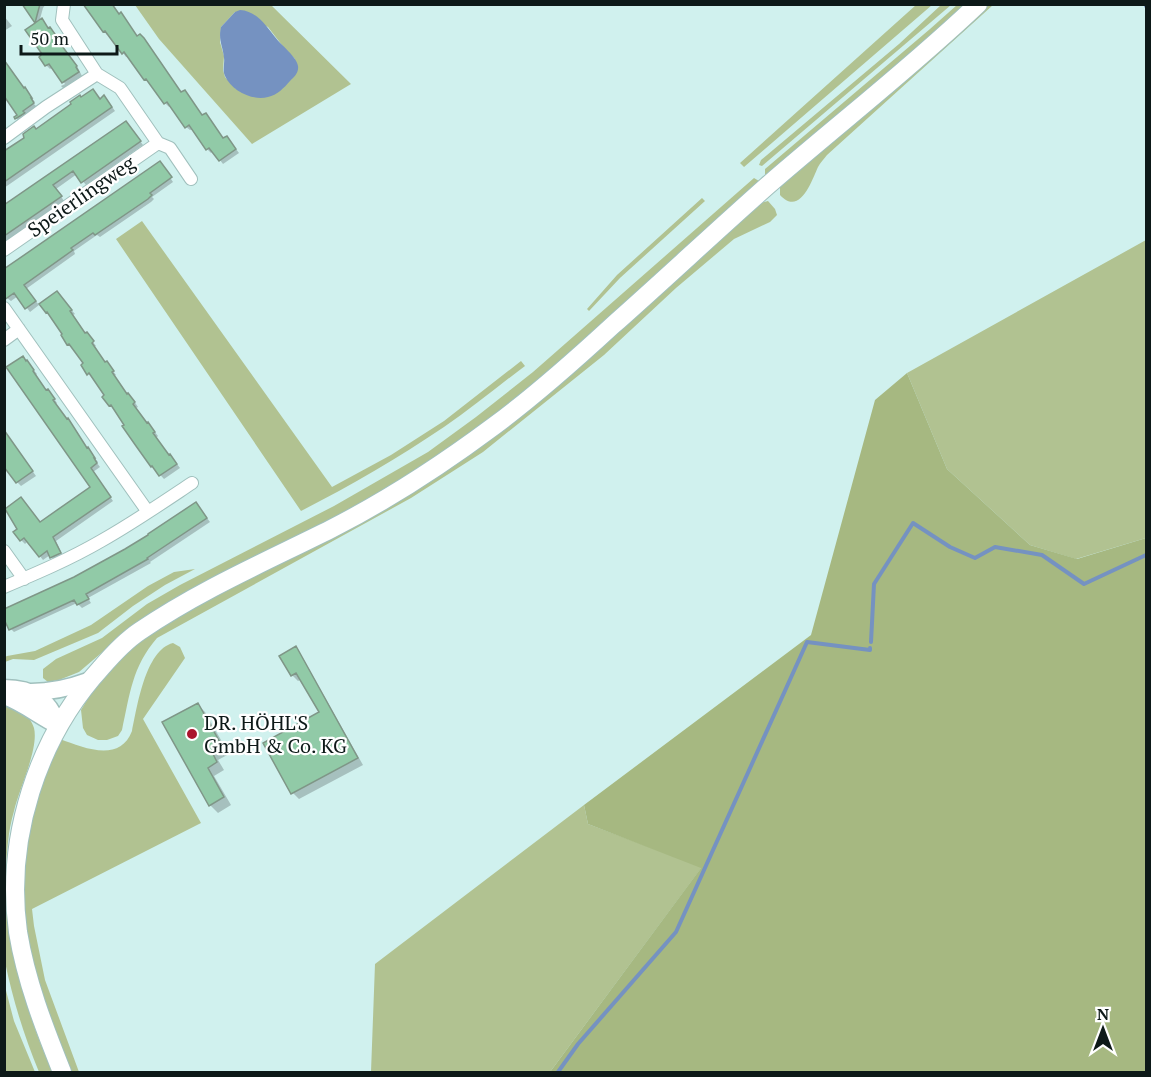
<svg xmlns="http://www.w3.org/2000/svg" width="1151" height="1077" font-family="'PT Serif',serif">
	<rect width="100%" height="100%" fill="#d0f1ee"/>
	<path fill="#b1c291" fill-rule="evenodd" d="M 135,5 L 271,5 L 351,84 L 252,144 L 159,39 ZM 235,12 L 268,27 L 285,49 L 295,59 L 236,89 L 225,77 L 223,70 L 224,56 L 220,42 L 221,27 Z
		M 916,5 L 932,5 L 744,167 L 740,163 Z
		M 941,5 L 951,5 L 762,166 L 759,165 L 761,160 L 899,44 Z
		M 957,5 L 972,5 L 771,177 L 765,174 L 765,169 L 930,29 Z
		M 987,5 L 993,5 L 827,155 C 824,159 820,163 818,167 C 812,180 800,217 780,195 L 780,186 Z
		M 754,178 L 759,181 L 540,380 L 483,426 L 426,466 L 119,638 L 79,672 L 59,680 L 48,682 L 43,678 L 43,669 L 56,659 L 102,638 L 147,604 L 180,585 L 334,506 L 428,452 L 476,417 L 533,372 Z
		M 702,198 L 705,201 L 620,278 L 589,311 L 587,309 L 617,275 Z
		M 768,201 L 775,209 L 777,215 L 770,222 L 734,239 L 676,288 L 604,355 L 483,452 L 411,498 L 157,638 C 132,667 130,694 122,730 L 118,736 L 107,740 L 98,740 L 87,735 L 83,728 L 81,710 L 90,695 L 127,651 L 181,610 L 376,511 L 760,203 Z
		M 142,221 L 332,487 L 391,455 L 444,421 L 521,361 L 525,366 C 498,386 472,408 444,427 C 398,458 350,486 301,511 L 116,239 Z
		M 1146,240 L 1146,538 L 1076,559 L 1030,545 L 947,469 L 907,373 Z
		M 195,569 L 165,585 L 133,606 L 98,633 L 34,660 L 13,659 L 5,662 L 5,657 L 7,656 L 35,651 L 91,625 L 148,586 L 174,572 Z
		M 173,643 L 180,647 L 185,658 L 143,719 L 201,823 L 32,909 L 34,926 L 45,980 L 79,1072 L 68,1072 L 35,982 L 21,900 L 30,814 L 60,739 C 84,748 120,763 132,731 C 137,708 145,650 173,643 Z
		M 4,701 C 16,708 30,714 34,728 C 39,749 19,789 14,811 C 11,821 9,832 8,842 C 1,901 13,961 31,1017 C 37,1036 45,1054 52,1072 L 39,1072 C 24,1036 13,1000 5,962 Z
		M 584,805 L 588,824 L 702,867 L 550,1072 L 371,1072 L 375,964 Z
		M 4,983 L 14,1021 L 35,1072 L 5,1072 Z"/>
	<path fill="#a6b881" d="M 907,373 L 947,469 L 1030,545 L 1077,559 L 1146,538 L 1146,1072 L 550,1072 L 701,868 L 588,824 L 584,805 L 811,635 L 875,400 Z"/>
	<path fill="#7592c1" d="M 240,10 C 257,11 266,26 275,37 C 281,45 297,57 298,66 C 299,73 294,77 290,81 C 284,88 277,95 268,97 C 252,101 232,91 225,76 C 222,70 225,64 224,58 C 223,46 218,40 221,27 L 235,12 Z"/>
	<path fill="#0003" d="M 24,4 L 46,4 L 43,8 L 40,19 L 53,32 L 59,41 L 58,42 L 77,66 L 82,76 L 71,83 L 72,85 L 65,90 L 61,86 L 65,84 L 53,67 L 50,69 L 46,65 L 37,24 Z
		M 119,15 L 182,94 L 224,139 L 230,141 L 239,153 L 223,164 L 213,151 L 211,153 L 207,149 L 193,129 L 190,130 L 186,127 L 171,105 L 169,107 L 165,103 L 146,79 L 129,55 L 126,57 L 109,34 L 107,35 L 104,31 Z
		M 4,16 L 12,26 L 4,31 Z
		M 4,60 L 24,90 L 35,102 L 33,103 L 37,107 L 20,122 L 16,118 L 19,115 L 4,94 Z
		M 81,99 L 108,101 L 115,111 L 4,188 L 4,153 Z
		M 129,126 L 143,145 L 86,185 L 77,174 L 56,189 L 64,201 L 7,241 L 4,238 L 4,207 Z
		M 161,164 L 173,182 L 152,197 L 154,199 L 151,202 L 100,237 L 97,235 L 74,251 L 75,254 L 26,289 L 39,305 L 30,312 L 18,296 L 11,301 L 7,298 Z
		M 60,297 L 75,314 L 73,315 L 86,334 L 90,338 L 96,346 L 94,347 L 106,364 L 110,367 L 116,375 L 114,376 L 128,395 L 132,398 L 138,407 L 136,408 L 158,436 L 156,438 L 169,456 L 174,460 L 180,468 L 164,479 L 152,466 L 124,426 L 127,425 L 110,405 L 106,396 L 83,365 L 85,364 L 69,344 L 63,336 L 65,335 L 41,304 Z
		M 27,362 L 37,374 L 36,375 L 47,391 L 51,394 L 57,403 L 56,404 L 88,450 L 98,462 L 97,463 L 100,467 L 93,472 L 113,501 L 56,541 L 63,556 L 55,560 L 50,555 L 43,560 L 28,541 L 25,544 L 21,540 L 40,524 L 92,488 Z
		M 4,431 L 36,476 L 21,486 L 17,482 Z
		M 196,503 L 210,522 L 150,562 L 151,563 L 88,598 L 91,603 L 82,608 L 77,603 L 14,632 L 11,629 L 75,578 L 150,536 Z
		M 295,648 L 301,655 L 363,765 L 299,799 L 293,793 L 321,713 L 302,679 L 298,681 L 292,675 Z
		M 197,704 L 205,712 L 229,754 L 218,760 L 224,770 L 214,776 L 231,805 L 218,813 L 210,805 Z"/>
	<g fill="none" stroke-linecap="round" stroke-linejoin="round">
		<path stroke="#7592c1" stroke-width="4" d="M 1146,4 L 1146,6
			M 871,642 L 874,584 L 913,523 L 950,547 L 975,558 L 995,547 L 1042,555 L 1084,584 L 1146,555
			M 558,1072 L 578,1044 L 676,932 L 807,642 L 870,650 L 870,648"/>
	</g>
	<path fill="#91caa7" stroke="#7f9687" stroke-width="1.5" d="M 22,4 L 40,4 L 35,23 L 42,18 L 48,28 L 50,27 L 57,37 L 56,38 L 77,66 L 76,67 L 79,72 L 62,83 L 49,64 L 45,66 L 39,57 L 42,54 L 25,30 L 35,23 Z
		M 83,4 L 112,4 L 119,14 L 121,12 L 137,36 L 140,34 L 144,38 L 181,92 L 185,90 L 202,115 L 206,113 L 223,138 L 227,136 L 236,149 L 219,161 L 209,148 L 206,150 L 189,125 L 185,128 L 167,102 L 164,104 L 146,79 L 144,80 L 124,52 L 122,54 L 105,31 L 103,32 Z
		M 4,60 L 24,88 L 25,87 L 32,98 L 31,98 L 34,103 L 23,111 L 25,113 L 15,119 L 14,117 L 17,115 L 4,96 Z
		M 93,89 L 100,99 L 104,95 L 112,107 L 4,182 L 4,151 L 24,138 L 23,134 L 34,126 L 36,129 L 71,104 L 70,102 L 80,95 L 81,97 Z
		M 126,121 L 141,141 L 81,183 L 73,171 L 53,185 L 62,196 L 4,236 L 4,205 Z
		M 160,161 L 172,177 L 150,193 L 152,195 L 148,199 L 95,235 L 93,233 L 71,248 L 73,250 L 24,285 L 36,301 L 25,309 L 14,293 L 4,300 L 4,269 Z
		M 57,291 L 72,310 L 70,311 L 85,333 L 87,332 L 94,341 L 92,343 L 105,362 L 107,361 L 114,371 L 112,372 L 127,394 L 128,393 L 135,402 L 133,404 L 147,423 L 148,422 L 155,432 L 153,433 L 169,455 L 170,454 L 177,464 L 159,476 L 152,466 L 151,467 L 136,446 L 122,426 L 124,425 L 111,405 L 109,406 L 102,397 L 104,395 L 89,373 L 87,375 L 81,365 L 83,363 L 69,344 L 67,345 L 61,335 L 62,334 L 47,312 L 46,313 L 39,304 Z
		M 23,356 L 26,361 L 27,360 L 34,370 L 33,371 L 46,390 L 48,389 L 55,399 L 53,400 L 67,419 L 68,418 L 87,448 L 88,447 L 95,458 L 94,458 L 97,463 L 91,468 L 111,497 L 53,537 L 61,553 L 50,558 L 47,551 L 39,557 L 24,538 L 20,541 L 13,532 L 17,529 L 5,509 L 21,497 L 40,522 L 90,487 L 6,367 Z
		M 4,430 L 33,471 L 16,483 L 4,467 Z
		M 196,502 L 207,518 L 147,558 L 148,559 L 86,594 L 89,599 L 77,605 L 74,600 L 9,630 L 4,619 L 4,609 L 74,577 L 125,549 L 148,535 L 148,534 Z
		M 296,646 L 358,758 L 291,794 L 263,743 L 319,712 L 296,673 L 291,676 L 279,656 Z
		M 198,703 L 222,746 L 212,752 L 217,762 L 208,768 L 224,797 L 209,806 L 162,722 Z"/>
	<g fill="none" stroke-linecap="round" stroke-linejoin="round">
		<defs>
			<path id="minor" d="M 64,4 L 62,20 L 97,74 L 120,88 L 158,143 L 170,148 L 191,179
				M 4,138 L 46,107 L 97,74
				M 4,250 L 158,143
				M 4,308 L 148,512
				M 4,340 L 19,329
				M 4,551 L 24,579
				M 4,587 C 37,573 70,559 101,541 C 133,523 162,503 192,483"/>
			<path id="tertiary" d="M 4,688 C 34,688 48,699 59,726
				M 31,692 C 51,692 69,688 88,681
				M 4,696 C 24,703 40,717 59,726"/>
			<path id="secondary" d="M 62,1072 C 44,1027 26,981 18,932 C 5,839 37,738 101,668 C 113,654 125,641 140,631 C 200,590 267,561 331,529 C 388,500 443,464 494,426 C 536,395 574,361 612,326 C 664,280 715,232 767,186 C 837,125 911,68 978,4"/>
		</defs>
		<use href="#minor" stroke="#a0c0bd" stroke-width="14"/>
		<use href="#tertiary" stroke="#a0c0bd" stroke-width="19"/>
		<use href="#secondary" stroke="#a0c0bd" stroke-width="20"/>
		<use href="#minor" stroke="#fff" stroke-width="12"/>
		<use href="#tertiary" stroke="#fff" stroke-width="16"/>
		<use href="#secondary" stroke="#fff" stroke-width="18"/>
	</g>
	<circle fill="#ab152d" stroke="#fff" stroke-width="2" cx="192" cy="734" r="6"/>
	<g text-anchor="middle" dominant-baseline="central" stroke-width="4.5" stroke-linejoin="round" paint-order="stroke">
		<g font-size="20" fill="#0d1918" stroke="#fff">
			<text transform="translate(81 196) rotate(-35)">Speierlingweg</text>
		</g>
		<g font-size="20" fill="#0d1918" stroke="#fff" text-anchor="start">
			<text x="204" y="722">DR. HÖHL'S<tspan x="204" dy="23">GmbH &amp; Co. KG</tspan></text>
		</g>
	</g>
	<rect width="1151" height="1077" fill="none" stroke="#0d1918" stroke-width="12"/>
	<g transform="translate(1103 1029)" stroke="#ffffff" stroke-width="4.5" paint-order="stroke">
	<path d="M0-4.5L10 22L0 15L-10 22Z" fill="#0d1918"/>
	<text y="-9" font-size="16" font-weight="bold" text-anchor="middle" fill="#0d1918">N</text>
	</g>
	<path d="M21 45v9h96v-9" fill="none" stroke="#0d1918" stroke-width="3"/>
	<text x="30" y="45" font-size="18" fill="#0d1918" stroke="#ffffff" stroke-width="4.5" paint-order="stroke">50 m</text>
</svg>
